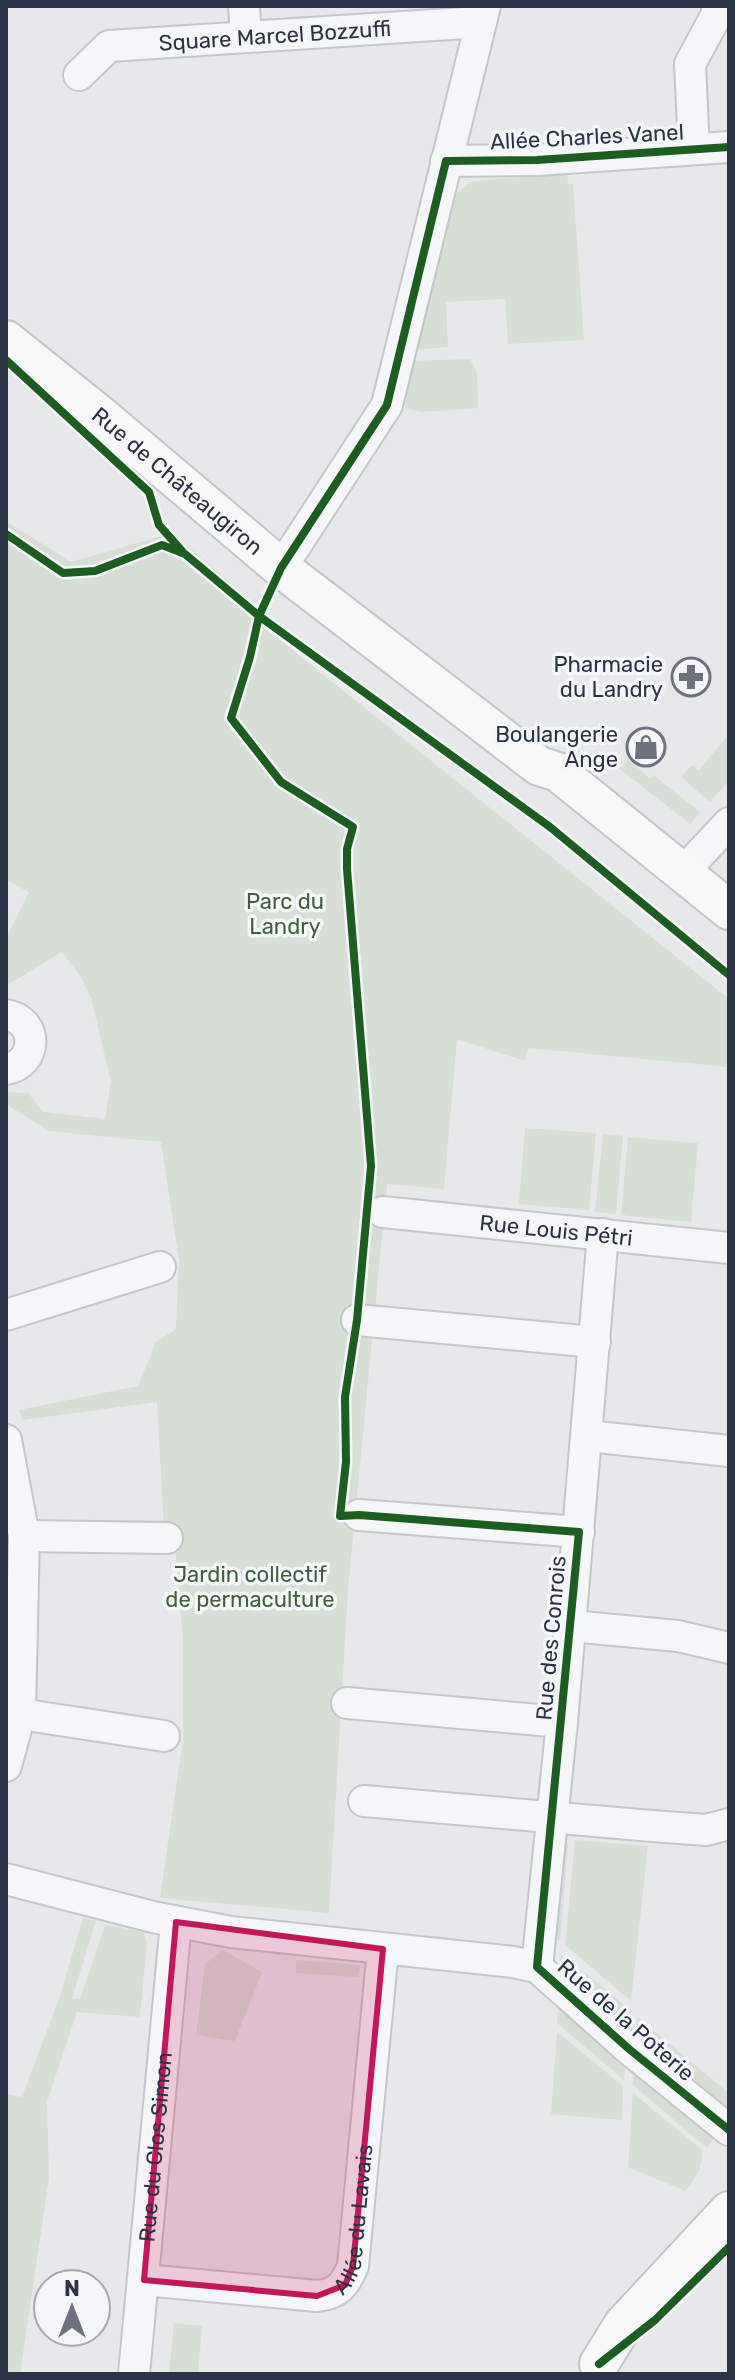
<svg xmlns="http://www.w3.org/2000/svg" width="735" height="2380" font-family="Rubik,sans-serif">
	<rect width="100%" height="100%" fill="#e6e8ea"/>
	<path fill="#d6ded6" d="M 567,173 L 568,184 L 573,184 L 584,340 L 508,344 L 505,299 L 446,302 L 448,347 L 415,350 L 454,197 L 469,182 Z
		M 470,359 L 477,373 L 478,408 L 421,412 L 408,409 L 403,396 L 413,361 Z
		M 6,521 L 71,562 L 172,533 L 239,590 L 235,604 L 729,999 L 729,1067 L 528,1048 L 525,1061 L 457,1039 L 444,1189 L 387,1184 L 348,1589 L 329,1913 L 160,1898 L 183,1740 L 183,1640 L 174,1532 L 164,1529 L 157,1402 L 23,1420 L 19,1410 L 138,1386 L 156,1342 L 176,1329 L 179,1260 L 161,1142 L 48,1131 L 6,1104 L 6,1092 L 28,1093 L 43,1112 L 105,1119 L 111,1081 L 91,998 L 81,977 L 62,952 L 9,984 L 6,981 L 6,938 L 29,892 L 6,880 Z
		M 729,734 L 729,780 L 710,802 L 681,777 L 692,765 L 699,770 Z
		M 628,760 L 650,778 L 653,775 L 700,812 L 690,824 L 620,769 Z
		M 525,1128 L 596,1133 L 589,1210 L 519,1204 Z
		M 603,1134 L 623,1136 L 616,1214 L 595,1212 Z
		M 628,1137 L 698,1143 L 691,1222 L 621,1215 Z
		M 575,1840 L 648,1846 L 631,2001 L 565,1945 Z
		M 558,1843 L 568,1844 L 560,1941 L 549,1936 Z
		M 83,1918 L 96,1921 L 72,1998 L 80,1999 L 105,1925 L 143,1932 L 147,1943 L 140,2017 L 77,2012 L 47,2102 L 49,2178 L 20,2374 L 6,2374 L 6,2094 L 22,2097 L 60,1996 Z
		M 223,1950 L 262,1972 L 235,2041 L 196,2035 L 205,1964 Z
		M 561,1954 L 631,2010 L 627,2029 L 558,1973 Z
		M 296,1960 L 360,1965 L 358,1977 L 296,1973 Z
		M 559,2003 L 626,2058 L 624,2080 L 557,2023 Z
		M 637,2017 L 729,2093 L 729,2113 L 635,2036 Z
		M 557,2032 L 623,2086 L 622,2120 L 551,2114 Z
		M 635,2065 L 716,2134 L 707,2148 L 633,2085 Z
		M 633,2093 L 702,2150 C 703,2168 696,2178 685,2191 L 628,2167 Z
		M 174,2323 L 202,2326 L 198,2374 L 169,2374 Z"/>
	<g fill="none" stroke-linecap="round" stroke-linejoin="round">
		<defs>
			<g id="minor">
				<path d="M 244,6 L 246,37"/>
				<path id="s1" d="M 79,75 L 109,46 L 481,22"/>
				<path d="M 694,149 L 690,64 L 717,14 L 717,6"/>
				<path d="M 446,161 L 537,160 L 729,147"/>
				<path d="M 281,568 L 387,405 L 485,6"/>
				<path d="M 683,872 L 729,823"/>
				<path d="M 6,1015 C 39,1020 38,1064 6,1069"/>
				<path id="s2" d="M 383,1212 L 729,1248"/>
				<path d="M 6,1315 L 160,1267"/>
				<path d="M 357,1320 L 595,1342"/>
				<path d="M 588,1436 L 729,1451"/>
				<path d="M 6,1440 L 24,1536 L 20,1714 L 6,1766"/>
				<path d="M 359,1515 L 579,1532"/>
				<path d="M 24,1536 L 167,1538"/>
				<path d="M 571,1626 L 678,1636 L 729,1648"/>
				<path d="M 347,1703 L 562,1722"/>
				<path d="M 20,1714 L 164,1736"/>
				<path d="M 364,1801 L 652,1826 L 706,1830 L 729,1824"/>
				<path d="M 6,1879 L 153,1917 L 231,1932 L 513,1962 L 537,1967 L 629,2049 L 729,2130"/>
				<path d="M 537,1967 L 562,1722 L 603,1234"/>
				<path id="s3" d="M 144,2280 L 317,2296 C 338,2294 345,2285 353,2266 L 383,1949"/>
				<path id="s4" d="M 134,2374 L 176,1922"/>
			</g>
			<g id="major">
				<path id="s5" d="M 6,340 L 101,416 L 281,568 L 539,766 L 558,772 L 729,910"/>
				<path d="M 599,2364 L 623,2325 L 729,2211"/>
			</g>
		</defs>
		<use href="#minor" stroke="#c4c6c8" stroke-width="34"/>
		<use href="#major" stroke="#c2c5c8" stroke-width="42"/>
		<use href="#minor" stroke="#f5f6f7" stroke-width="30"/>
		<use href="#major" stroke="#f8f8f8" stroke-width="38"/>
		<defs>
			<path id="cycleway" d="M 729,147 L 537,160 L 446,161 L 387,405 L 281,568 L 259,616 L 250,657 L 231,718 L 281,782 L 353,827 L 347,849 L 347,869 L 371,1166 L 357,1320 L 345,1397 L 346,1462 L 340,1516 L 359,1515 L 579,1532 L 537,1967 L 629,2049 L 729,2130
				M 6,360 L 149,492 L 159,525 L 182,551
				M 6,534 L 63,573 L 95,571 L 162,545 L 185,554 L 259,616 L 550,827 L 729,975
				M 599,2364 L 655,2320 L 729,2247"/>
		</defs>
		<use href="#cycleway" stroke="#f4f6f9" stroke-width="13"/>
		<use href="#cycleway" stroke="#1b5e20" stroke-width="8"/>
	</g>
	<path fill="#c2185b" fill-opacity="0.2" stroke="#c2185b" stroke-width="6" stroke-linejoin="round" d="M 176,1922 L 383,1949 L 353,2266 L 345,2285 L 317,2296 L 144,2280 Z"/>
	<defs>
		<symbol id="pharmacy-ring" viewBox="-11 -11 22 22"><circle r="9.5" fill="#f4f6f9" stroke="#6c737f" stroke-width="1.5"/><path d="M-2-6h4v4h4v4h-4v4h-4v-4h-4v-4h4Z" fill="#6c737f"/></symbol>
		<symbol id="shop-ring" viewBox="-11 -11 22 22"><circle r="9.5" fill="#f4f6f9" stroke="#6c737f" stroke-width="1.5"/><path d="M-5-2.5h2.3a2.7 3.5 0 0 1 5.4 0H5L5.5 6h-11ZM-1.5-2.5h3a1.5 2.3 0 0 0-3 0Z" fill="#6c737f"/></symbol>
	</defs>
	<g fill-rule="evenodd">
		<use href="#pharmacy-ring" x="669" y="655" width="44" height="44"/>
		<use href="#shop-ring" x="624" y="725" width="44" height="44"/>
	</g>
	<g text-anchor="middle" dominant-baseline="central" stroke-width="7" stroke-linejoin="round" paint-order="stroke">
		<g font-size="22" fill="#2b3445" stroke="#f4f6f9">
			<text stroke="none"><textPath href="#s1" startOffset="208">Square Marcel Bozzuffi</textPath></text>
			<text transform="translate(587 137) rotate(-3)">Allée Charles Vanel</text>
			<text stroke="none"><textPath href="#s5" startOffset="222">Rue de Châteaugiron</textPath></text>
			<text stroke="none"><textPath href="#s2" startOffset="174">Rue Louis Pétri</textPath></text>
			<text transform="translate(551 1638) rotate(-85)">Rue des Conrois</text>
			<text transform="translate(626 2020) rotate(41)">Rue de la Poterie</text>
			<text stroke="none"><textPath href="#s4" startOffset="228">Rue du Clos Simon</textPath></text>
			<text stroke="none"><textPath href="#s3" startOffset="270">Allée du Lavais</textPath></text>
		</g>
		<g font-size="22" fill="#2b3445" stroke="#f4f6f9" text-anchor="end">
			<text x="663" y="664">Pharmacie<tspan x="663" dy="25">du Landry</tspan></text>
			<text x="618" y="734">Boulangerie<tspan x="618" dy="25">Ange</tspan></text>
		</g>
		<g font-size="22" fill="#3f6138" stroke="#f4f6f9">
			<text x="285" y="901">Parc du<tspan x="285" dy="25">Landry</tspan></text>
			<text x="250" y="1574">Jardin collectif<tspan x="250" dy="25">de permaculture</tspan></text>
		</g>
	</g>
	<rect width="735" height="2380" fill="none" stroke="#2b3445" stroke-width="16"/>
	<g transform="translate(72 2308)"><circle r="38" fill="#f4f6f9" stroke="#a4a8b1" stroke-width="2"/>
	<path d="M0-6L14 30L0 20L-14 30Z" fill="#6c737f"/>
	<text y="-12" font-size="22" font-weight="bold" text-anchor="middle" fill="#2b3445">N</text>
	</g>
</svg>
